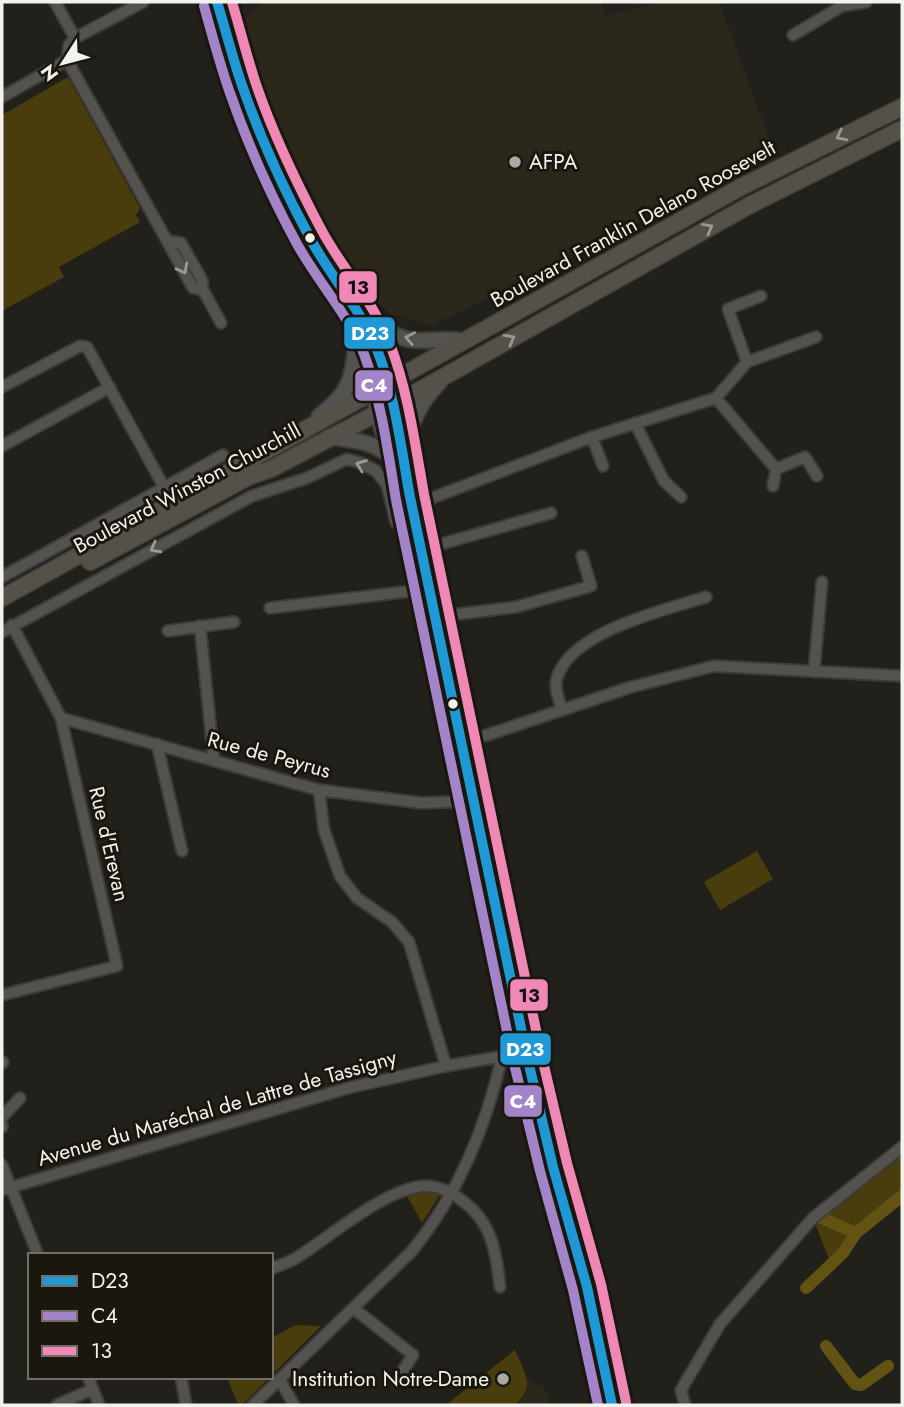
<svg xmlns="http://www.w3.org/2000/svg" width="904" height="1407" font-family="Jost,sans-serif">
	<rect width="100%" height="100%" fill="#21201b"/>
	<path fill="#2b271a" d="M 263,2 L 601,2 L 605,16 L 663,2 L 719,2 L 772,146 L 607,240 L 432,325 L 390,314 L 339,262 L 306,178 L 294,179 L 272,133 L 255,86 L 239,25 Z
		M 515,1350 L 528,1380 L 544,1387 L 551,1405 L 446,1405 Z"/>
	<path fill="#493d0d" d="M 68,77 L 140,208 L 136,215 L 140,222 L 59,267 L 64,277 L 2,311 L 2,115 Z
		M 757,851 L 773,879 L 720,910 L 704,882 Z
		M 902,1147 L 902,1196 L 857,1233 L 843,1253 L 831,1264 L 813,1218 Z
		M 418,1192 L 441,1193 L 422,1223 L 406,1194 Z
		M 296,1325 L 321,1326 L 271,1376 L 271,1338 Z
		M 515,1350 C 525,1374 536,1385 515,1405 L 446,1405 Z
		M 227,1377 L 270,1377 L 242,1405 L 238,1405 Z"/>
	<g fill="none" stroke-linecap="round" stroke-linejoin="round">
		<path stroke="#635313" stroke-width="12" d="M 819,1217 L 856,1233
			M 806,1288 L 843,1253 L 856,1233 L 902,1196
			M 826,1346 L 855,1384 L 861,1385 L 888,1366"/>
		<defs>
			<path id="minor" d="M 55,2 L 75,38
				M 793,35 L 842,6 L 866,2
				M 67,60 L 193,288 L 203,290
				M 67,60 L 69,45 L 75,38 L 143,2
				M 2,97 L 67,60
				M 168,241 L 181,243 L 202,280 L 203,290 L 221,323
				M 747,362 L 728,309 L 761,296
				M 2,387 L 80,346 L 87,347 L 164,487
				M 716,398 L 776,469 L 805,457 L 817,476
				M 635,423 L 664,481 L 681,497
				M 592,437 L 603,466
				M 2,446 L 110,387
				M 773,486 L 776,469
				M 411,506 L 592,437 L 716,398 L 747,362 L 816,337
				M 420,550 L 551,513
				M 2,577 L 223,455
				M 270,608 L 428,589
				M 434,617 L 516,607 L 591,586 L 582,556
				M 200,626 L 214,761
				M 168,631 L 234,622
				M 2,632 L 252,496 L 307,478 L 347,459 L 361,463 L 376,471 L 387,485 L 396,522 L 416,528
				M 814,672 L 822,582
				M 562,710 C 559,699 554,689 557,678 C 571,631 665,610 706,597
				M 61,718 L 319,790 L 422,803 L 471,801
				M 157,744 L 182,851
				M 460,744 L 631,687 L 714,666 L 902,676
				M 319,790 L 324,830 L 340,876 L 357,898 L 392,922 L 409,942 L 446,1066
				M 2,995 L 117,966 L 61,718 L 12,625
				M 2,1063 L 3,1062
				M 2,1117 L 20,1098
				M 2,1125 L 2,1127
				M 2,1165 L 38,1255
				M 2,1190 L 348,1088 L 446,1066 L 526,1052
				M 271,1269 C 279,1265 288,1263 296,1258 C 329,1238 386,1187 426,1186 C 437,1186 452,1192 460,1199 C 492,1221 496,1251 500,1287
				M 353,1308 L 413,1355 L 397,1380
				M 88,1377 L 99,1405
				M 181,1377 L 186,1405
				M 280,1380 L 294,1405
				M 57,1405 L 93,1389
				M 253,1405 L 412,1251 C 459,1193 485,1129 502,1057
				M 685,1405 L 681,1390 L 720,1324 L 813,1218 L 902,1147"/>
			<path id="secondary" d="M 217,2 L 243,89 L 276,172 L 310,238 L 328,270 L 361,317 L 376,347 L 383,368 L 398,429 L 410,497 L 526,1052 L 553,1167 L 587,1287 L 612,1405
				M 342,300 L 367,364 L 381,427 L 401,476
				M 361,317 C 378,324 394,338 412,340 C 430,342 446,337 463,341
				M 319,416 C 350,392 353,379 356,341
				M 329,437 C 353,440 374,441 392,458
				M 404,449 C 412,422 419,403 440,382"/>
			<path id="primary" d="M 90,562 L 250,476 L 271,469 L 404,399 L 750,205 L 902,129
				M 2,598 L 741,187 L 902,107"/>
		</defs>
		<use href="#minor" stroke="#3c3b38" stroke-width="14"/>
		<use href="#secondary" stroke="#3c3b38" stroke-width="18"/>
		<use href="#primary" stroke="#3c3b38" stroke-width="19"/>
		<use href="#minor" stroke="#53524e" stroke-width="10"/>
		<use href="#secondary" stroke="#53524e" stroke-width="14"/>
		<use href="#primary" stroke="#535148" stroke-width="16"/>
		<defs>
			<path id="bus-1" d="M 217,2 C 226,31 233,60 243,88 C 261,140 284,190 310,238 C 330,276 360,308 376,347 C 395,394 401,448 410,497 L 526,1052 L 553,1167 L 587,1287 L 612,1405"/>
			<path id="bus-2" d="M 204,6 C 212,35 220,65 230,93 C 248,145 271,196 297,244 C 318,282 348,314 364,354 C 381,400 388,451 396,500 L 512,1055 L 540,1171 L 573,1290 L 598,1405"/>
			<path id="bus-3" d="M 232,2 C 240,29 247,57 256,84 C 273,134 296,182 321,229 C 342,269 374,302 390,344 C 408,391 415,444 424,494 L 540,1049 L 567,1163 L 601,1284 L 626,1402"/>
		</defs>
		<use href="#bus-1" stroke="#1a170f" stroke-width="16"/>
		<use href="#bus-2" stroke="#1a170f" stroke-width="16"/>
		<use href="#bus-3" stroke="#1a170f" stroke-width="16"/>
		<use href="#bus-1" stroke="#1f99d5" stroke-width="10"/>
		<use href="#bus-2" stroke="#a484c8" stroke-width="10"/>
		<use href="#bus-3" stroke="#f088b6" stroke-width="10"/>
	</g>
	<defs><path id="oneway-chevron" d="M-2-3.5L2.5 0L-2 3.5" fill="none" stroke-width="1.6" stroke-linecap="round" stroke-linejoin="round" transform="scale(1.75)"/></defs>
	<g stroke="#9b9992">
		<use href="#oneway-chevron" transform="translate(841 136) rotate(153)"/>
		<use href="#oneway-chevron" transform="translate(708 228) rotate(-29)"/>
		<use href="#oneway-chevron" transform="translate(510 339) rotate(-29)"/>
	</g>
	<g stroke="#9b9a96">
		<use href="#oneway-chevron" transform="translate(183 269) rotate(62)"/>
		<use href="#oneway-chevron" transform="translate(410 338) rotate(-169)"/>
		<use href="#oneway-chevron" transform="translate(361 465) rotate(-159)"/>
		<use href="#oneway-chevron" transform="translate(155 548) rotate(152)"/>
	</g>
	<g fill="#aaa8a4" stroke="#1a170f" stroke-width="2.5">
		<circle cx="515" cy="162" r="7"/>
		<circle cx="503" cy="1379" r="7"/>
	</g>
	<g fill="#f4f2ed" stroke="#1a170f" stroke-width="2.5">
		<circle cx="310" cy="238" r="6"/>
		<circle cx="453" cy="704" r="6"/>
	</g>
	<g text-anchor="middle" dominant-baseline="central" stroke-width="6" stroke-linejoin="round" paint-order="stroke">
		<g font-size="21" fill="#f4f2ed" stroke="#1a170f" text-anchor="start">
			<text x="529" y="162">AFPA</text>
			<text x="489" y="1379" text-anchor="end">Institution Notre-Dame</text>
		</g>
		<g font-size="21" fill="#f4f2ed" stroke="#1a170f">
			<text transform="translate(633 224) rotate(-29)">Boulevard Franklin Delano Roosevelt</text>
			<text transform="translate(187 488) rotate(-28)">Boulevard Winston Churchill</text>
			<text transform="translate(269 755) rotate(15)">Rue de Peyrus</text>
			<text transform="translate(109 844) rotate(77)">Rue d'Erevan</text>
			<text transform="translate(217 1108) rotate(-16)">Avenue du Maréchal de Lattre de Tassigny</text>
		</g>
	</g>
	<g stroke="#1a170f" stroke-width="2.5">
		<rect x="338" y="270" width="40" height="34" rx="7" fill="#f088b6"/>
		<rect x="343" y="316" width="53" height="34" rx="7" fill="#1f99d5"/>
		<rect x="354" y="369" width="40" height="33" rx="7" fill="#a484c8"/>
		<rect x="509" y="978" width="40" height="34" rx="7" fill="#f088b6"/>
		<rect x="499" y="1032" width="53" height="34" rx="7" fill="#1f99d5"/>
		<rect x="503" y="1084" width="40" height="34" rx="7" fill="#a484c8"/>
	</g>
	<g font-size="19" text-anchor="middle" font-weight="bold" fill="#fff">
		<text x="370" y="340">D23</text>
		<text x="374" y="392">C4</text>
		<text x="525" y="1056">D23</text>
		<text x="523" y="1108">C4</text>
	</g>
	<g font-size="19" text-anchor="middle" font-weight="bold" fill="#111">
		<text x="358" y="294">13</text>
		<text x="529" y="1002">13</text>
	</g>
	<rect width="904" height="1407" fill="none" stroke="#f4f2ed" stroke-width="7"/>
	<rect x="28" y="1253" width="245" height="126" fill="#1a170f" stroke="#716f68" stroke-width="2"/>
	<rect x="42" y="1276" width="35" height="10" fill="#1f99d5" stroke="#716f68" stroke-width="2"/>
	<text x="91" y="1288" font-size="21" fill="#f4f2ed">D23</text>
	<rect x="42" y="1311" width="35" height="10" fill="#a484c8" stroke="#716f68" stroke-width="2"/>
	<text x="91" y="1323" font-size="21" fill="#f4f2ed">C4</text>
	<rect x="42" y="1346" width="35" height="10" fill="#f088b6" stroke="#716f68" stroke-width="2"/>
	<text x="91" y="1358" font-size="21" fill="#f4f2ed">13</text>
	<g transform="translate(63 63) rotate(234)" stroke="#1a170f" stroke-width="5" paint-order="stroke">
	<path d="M0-5L12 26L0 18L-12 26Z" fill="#f4f2ed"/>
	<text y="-10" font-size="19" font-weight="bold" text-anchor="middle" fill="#f4f2ed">N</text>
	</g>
</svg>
